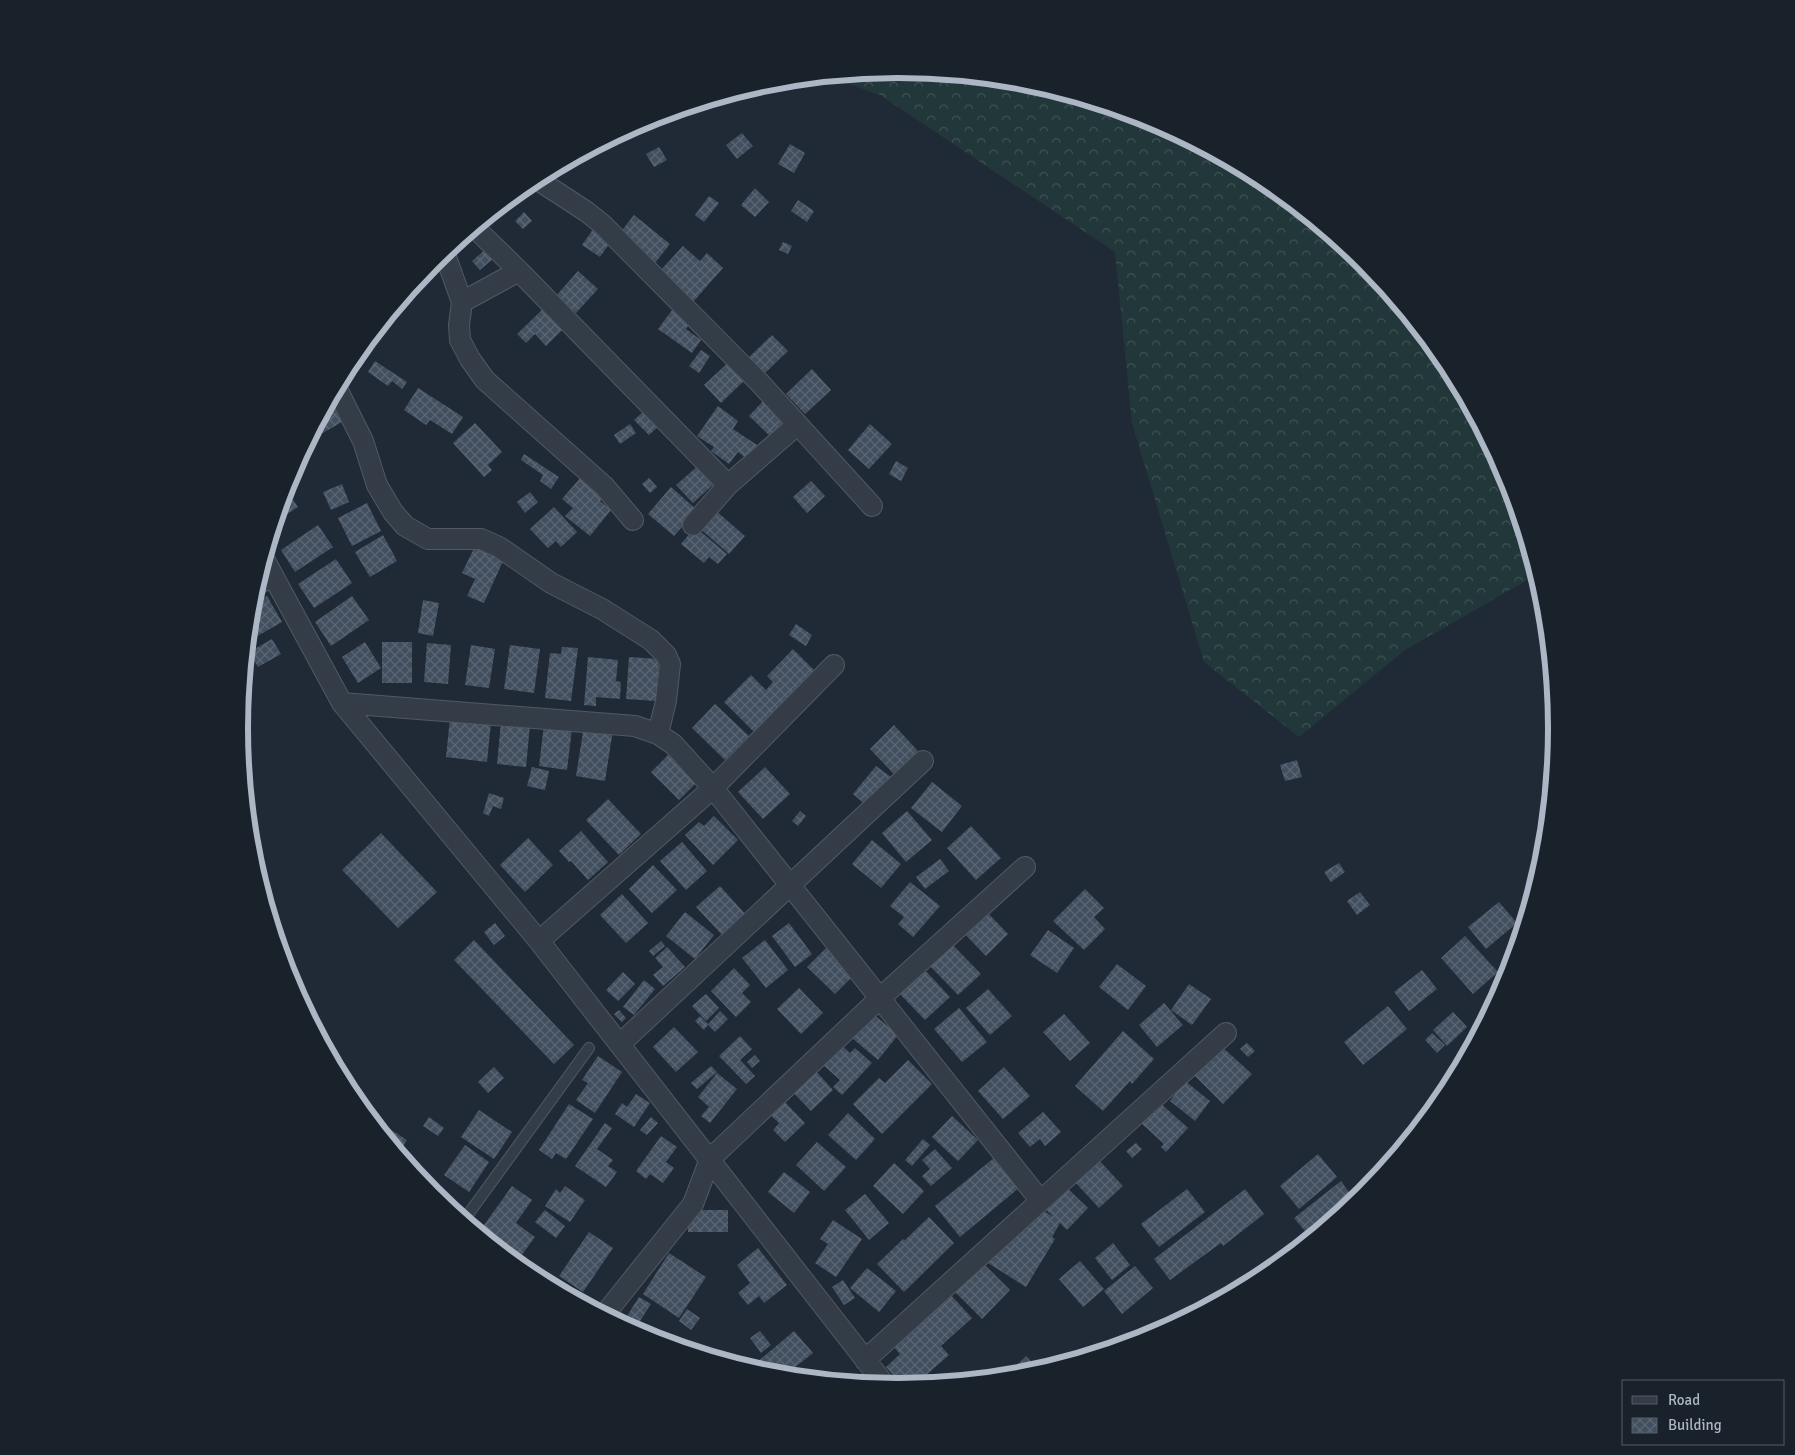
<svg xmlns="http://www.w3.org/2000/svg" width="1795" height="1455" font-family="Signika,sans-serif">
	<defs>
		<pattern id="forest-crowns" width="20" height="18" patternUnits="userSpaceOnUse" patternTransform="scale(1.25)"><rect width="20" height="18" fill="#223739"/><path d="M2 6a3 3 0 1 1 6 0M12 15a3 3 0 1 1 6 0" fill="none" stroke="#3f5254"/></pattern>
		<pattern id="building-cross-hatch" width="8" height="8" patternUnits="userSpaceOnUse" patternTransform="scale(1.25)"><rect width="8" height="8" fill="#424f5f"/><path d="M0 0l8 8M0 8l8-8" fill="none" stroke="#5b6674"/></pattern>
	</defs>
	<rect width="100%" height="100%" fill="#202a36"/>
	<path fill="url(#forest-crowns)" d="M 898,69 L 1026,81 L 1150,119 L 1264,180 L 1364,262 L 1445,362 L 1506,476 L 1536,575 L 1405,650 L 1299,737 L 1204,662 L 1132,423 L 1115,252 L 880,95 L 826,76 Z"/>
	<path fill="url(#building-cross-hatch)" d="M 742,133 L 753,146 L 737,159 L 726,145 Z
		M 790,144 L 805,153 L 794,173 L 778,164 Z
		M 659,147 L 667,160 L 654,167 L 646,154 Z
		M 755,188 L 769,202 L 755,217 L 741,205 Z
		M 709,196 L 719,203 L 704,222 L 695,215 Z
		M 798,200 L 814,211 L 807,222 L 791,211 Z
		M 524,212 L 532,221 L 523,229 L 515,221 Z
		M 634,215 L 670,244 L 655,263 L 619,234 Z
		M 596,225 L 614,237 L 600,257 L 582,245 Z
		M 783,242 L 792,246 L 788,254 L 779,250 Z
		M 683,246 L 700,261 L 707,253 L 723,268 L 693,302 L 659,272 Z
		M 487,248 L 495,257 L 480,270 L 472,261 Z
		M 578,271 L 598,289 L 576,313 L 556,296 Z
		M 546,306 L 566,326 L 546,346 L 535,334 L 526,343 L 517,334 Z
		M 675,306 L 693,319 L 686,329 L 701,340 L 692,353 L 658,329 Z
		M 772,335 L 788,351 L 764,374 L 748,358 Z
		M 701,350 L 710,356 L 699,373 L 689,366 Z
		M 731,360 L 747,378 L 721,403 L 704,385 Z
		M 375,361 L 407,382 L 402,389 L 392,381 L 388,386 L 368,372 Z
		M 812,369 L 831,390 L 805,414 L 786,394 Z
		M 418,388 L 463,417 L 452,434 L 430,420 L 426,425 L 404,410 Z
		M 765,399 L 786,419 L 770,436 L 749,416 Z
		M 329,400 L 342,422 L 307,442 Z
		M 718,406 L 738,421 L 733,429 L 757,445 L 747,459 L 738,452 L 729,464 L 711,451 L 714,447 L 697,436 Z
		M 645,410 L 660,425 L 649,435 L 634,420 Z
		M 475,423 L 502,452 L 488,465 L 492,470 L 484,477 L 453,443 Z
		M 630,424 L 636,433 L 620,444 L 614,435 Z
		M 870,424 L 892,444 L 869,469 L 848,450 Z
		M 524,454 L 559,477 L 551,489 L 540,481 L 543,475 L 521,460 Z
		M 896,461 L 908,468 L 901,481 L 889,474 Z
		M 699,465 L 715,483 L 693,503 L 676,485 Z
		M 582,476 L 605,495 L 600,501 L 611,510 L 590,536 L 565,516 L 573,508 L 562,499 Z
		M 649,478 L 657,487 L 650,493 L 642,484 Z
		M 811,481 L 825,496 L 807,513 L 793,497 Z
		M 342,484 L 349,502 L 331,510 L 323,492 Z
		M 671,487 L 697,510 L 674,536 L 648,514 Z
		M 285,488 L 298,507 L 275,522 L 282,497 Z
		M 530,492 L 538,502 L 525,513 L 517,502 Z
		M 367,503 L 381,531 L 352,546 L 338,518 Z
		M 554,507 L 577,532 L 561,547 L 556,541 L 548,548 L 530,529 Z
		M 714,509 L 745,536 L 729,554 L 698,527 Z
		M 318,525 L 333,547 L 295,572 L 281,550 Z
		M 695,527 L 727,554 L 718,564 L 709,557 L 704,563 L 681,544 Z
		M 383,535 L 397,561 L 370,577 L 355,552 Z
		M 475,546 L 504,559 L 484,603 L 467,596 L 475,579 L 462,573 Z
		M 336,559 L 352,583 L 314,608 L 298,584 Z
		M 267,596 L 282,622 L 247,642 L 251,605 Z
		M 352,596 L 369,620 L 331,646 L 315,622 Z
		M 423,600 L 439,603 L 433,636 L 418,633 Z
		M 796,624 L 812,635 L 806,646 L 789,635 Z
		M 272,639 L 281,654 L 258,667 L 249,652 Z
		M 365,642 L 381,668 L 358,683 L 342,657 Z
		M 382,642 L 412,642 L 412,683 L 382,683 Z
		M 427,643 L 451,645 L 448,684 L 424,682 Z
		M 471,645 L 495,649 L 489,688 L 465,685 Z
		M 510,645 L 540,649 L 534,693 L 504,689 Z
		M 562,647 L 578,648 L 571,701 L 545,698 L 550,653 L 561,654 Z
		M 793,649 L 818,674 L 755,733 L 724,702 L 751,675 L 766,690 L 773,682 L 767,676 Z
		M 588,657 L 618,660 L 616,681 L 621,682 L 620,699 L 596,697 L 596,706 L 584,705 Z
		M 629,657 L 659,659 L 656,701 L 626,699 Z
		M 715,704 L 749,736 L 725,760 L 692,728 Z
		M 450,718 L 491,723 L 487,762 L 446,757 Z
		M 501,722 L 530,725 L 526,767 L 497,764 Z
		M 544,725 L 572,729 L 567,770 L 539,766 Z
		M 894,725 L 918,751 L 894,774 L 870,749 Z
		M 584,726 L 613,730 L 605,781 L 576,776 Z
		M 673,750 L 701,778 L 679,800 L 651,772 Z
		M 1297,760 L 1302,777 L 1285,781 L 1280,765 Z
		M 876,766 L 891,777 L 867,806 L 853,794 Z
		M 532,767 L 549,771 L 545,790 L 527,786 Z
		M 765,767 L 790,794 L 763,819 L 738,792 Z
		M 932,782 L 962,806 L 942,832 L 911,808 Z
		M 489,793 L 504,798 L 501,809 L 493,806 L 489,816 L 483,813 Z
		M 608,799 L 641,834 L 619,855 L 586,820 Z
		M 800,811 L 806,816 L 798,826 L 792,821 Z
		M 907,811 L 932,840 L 906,862 L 882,833 Z
		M 714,816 L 738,840 L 713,865 L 685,835 L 699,822 L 704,826 Z
		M 971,826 L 1001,858 L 976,880 L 947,848 Z
		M 581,831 L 608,862 L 588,880 L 571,861 L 569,862 L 559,851 Z
		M 381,833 L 437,892 L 398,928 L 342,870 Z
		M 528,838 L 553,865 L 525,892 L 500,865 Z
		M 872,840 L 901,864 L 881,888 L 852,864 Z
		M 682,842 L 707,871 L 686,890 L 660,861 Z
		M 940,859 L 949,871 L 925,889 L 916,877 Z
		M 1339,863 L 1345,872 L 1331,882 L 1324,872 Z
		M 653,865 L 677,890 L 652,913 L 629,889 Z
		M 910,882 L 940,906 L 913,937 L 898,924 L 904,917 L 890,906 Z
		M 720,886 L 747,916 L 724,937 L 696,907 Z
		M 1085,889 L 1104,908 L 1094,917 L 1105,929 L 1084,950 L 1053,921 Z
		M 1360,892 L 1370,905 L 1357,915 L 1347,901 Z
		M 622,894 L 648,923 L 626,943 L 600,915 Z
		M 1499,902 L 1517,923 L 1486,949 L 1468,927 Z
		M 986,911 L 1008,934 L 986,956 L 963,932 Z
		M 685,912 L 714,935 L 695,959 L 666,936 Z
		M 495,923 L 505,936 L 494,945 L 484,932 Z
		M 789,923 L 812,954 L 795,967 L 772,936 Z
		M 1048,930 L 1074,948 L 1057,973 L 1030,955 Z
		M 1465,936 L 1498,972 L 1473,994 L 1441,958 Z
		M 474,940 L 574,1045 L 554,1064 L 454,960 Z
		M 765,940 L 788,970 L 766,988 L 742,958 Z
		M 661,941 L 665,946 L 653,956 L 649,951 Z
		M 951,943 L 981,974 L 958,995 L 929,965 Z
		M 667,947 L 685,967 L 663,986 L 653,975 L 663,967 L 655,958 Z
		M 826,948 L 854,975 L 835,994 L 807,967 Z
		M 1117,964 L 1146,986 L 1128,1010 L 1099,987 Z
		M 922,967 L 950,997 L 925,1020 L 897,991 Z
		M 734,968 L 750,985 L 742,993 L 751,1002 L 736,1017 L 711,991 Z
		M 1422,970 L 1437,989 L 1409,1011 L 1394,992 Z
		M 623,972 L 635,984 L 618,1001 L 606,990 Z
		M 644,980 L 655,989 L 634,1015 L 623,1007 Z
		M 1189,984 L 1211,999 L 1192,1025 L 1171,1010 Z
		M 799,988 L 823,1013 L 801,1034 L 777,1009 Z
		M 988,989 L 1012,1016 L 990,1035 L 966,1008 Z
		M 706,994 L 719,1008 L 706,1021 L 692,1006 Z
		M 1164,1003 L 1183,1025 L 1157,1047 L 1139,1025 Z
		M 1388,1006 L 1407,1029 L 1363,1065 L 1344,1042 Z
		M 959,1008 L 987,1042 L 962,1062 L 934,1029 Z
		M 619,1010 L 626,1018 L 622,1022 L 614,1014 Z
		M 720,1011 L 728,1019 L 715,1032 L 708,1025 L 704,1030 L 695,1021 L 700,1016 L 708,1024 Z
		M 1453,1012 L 1467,1027 L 1447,1046 L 1433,1030 Z
		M 872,1013 L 898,1035 L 878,1060 L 852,1038 Z
		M 1064,1014 L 1090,1043 L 1070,1061 L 1043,1032 Z
		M 674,1027 L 698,1052 L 676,1072 L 653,1047 Z
		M 1123,1031 L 1154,1059 L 1132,1084 L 1130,1081 L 1103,1111 L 1075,1086 Z
		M 1432,1033 L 1445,1045 L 1437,1053 L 1425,1040 Z
		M 740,1036 L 752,1049 L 740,1060 L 755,1076 L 746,1084 L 719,1056 Z
		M 839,1043 L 850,1053 L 855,1048 L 872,1063 L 842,1095 L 833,1087 L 840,1080 L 821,1063 Z
		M 1247,1043 L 1255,1051 L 1248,1057 L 1240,1049 Z
		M 1221,1046 L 1252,1074 L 1223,1104 L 1193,1074 Z
		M 755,1055 L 760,1061 L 752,1068 L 747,1062 Z
		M 598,1056 L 622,1072 L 595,1113 L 576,1100 L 588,1083 L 582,1080 Z
		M 908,1060 L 932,1084 L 882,1134 L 853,1104 L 879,1078 L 885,1083 Z
		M 711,1066 L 717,1072 L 697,1089 L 691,1083 Z
		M 494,1067 L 504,1078 L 488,1093 L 478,1082 Z
		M 1004,1067 L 1030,1096 L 1003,1119 L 978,1091 Z
		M 813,1068 L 833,1090 L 811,1111 L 790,1089 Z
		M 717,1073 L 737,1089 L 710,1123 L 701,1116 L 709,1107 L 698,1097 Z
		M 1185,1081 L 1210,1101 L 1195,1121 L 1170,1101 Z
		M 636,1094 L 650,1103 L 634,1127 L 615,1114 L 622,1103 L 627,1107 Z
		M 781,1098 L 805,1123 L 785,1142 L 773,1130 L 779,1123 L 767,1112 Z
		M 1159,1102 L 1188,1128 L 1166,1152 L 1161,1147 L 1164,1144 L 1140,1122 Z
		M 569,1104 L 593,1119 L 566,1159 L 556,1153 L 552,1159 L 539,1150 Z
		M 479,1110 L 512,1132 L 494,1159 L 461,1137 Z
		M 1043,1112 L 1061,1132 L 1045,1146 L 1040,1139 L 1030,1147 L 1018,1133 Z
		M 848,1113 L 875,1139 L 856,1160 L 828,1135 Z
		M 952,1116 L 978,1140 L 958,1161 L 932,1137 Z
		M 429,1117 L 444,1128 L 438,1136 L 423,1126 Z
		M 651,1117 L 658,1123 L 647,1135 L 640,1130 Z
		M 605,1123 L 612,1128 L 597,1149 L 613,1160 L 608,1166 L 617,1172 L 606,1187 L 575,1166 Z
		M 385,1126 L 407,1140 L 399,1153 L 381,1131 Z
		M 661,1136 L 677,1147 L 666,1162 L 674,1168 L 663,1183 L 650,1174 L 646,1179 L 636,1171 Z
		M 923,1139 L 930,1145 L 912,1166 L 905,1160 Z
		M 817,1142 L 846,1167 L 824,1191 L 796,1165 Z
		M 1136,1143 L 1142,1149 L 1132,1158 L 1126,1151 Z
		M 465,1145 L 489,1162 L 469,1192 L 444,1175 Z
		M 935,1149 L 952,1168 L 931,1186 L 922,1176 L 930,1169 L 922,1160 Z
		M 1318,1154 L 1337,1177 L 1299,1209 L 1280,1186 Z
		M 994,1158 L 1019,1188 L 960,1237 L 935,1206 Z
		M 1097,1158 L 1123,1186 L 1099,1208 L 1073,1180 Z
		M 894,1163 L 924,1191 L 903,1214 L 873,1186 Z
		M 784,1172 L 810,1192 L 794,1213 L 768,1192 Z
		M 1341,1181 L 1351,1195 L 1357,1191 L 1361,1196 L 1310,1237 L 1294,1218 Z
		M 512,1186 L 532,1200 L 516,1223 L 535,1237 L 516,1263 L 479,1232 Z
		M 565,1186 L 585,1200 L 570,1222 L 545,1206 L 556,1189 L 560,1193 Z
		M 1065,1186 L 1088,1208 L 1067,1230 L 1060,1223 L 1052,1237 L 1055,1239 L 1026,1287 L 988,1263 L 1015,1219 L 1029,1227 L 1040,1209 L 1054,1217 L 1044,1208 Z
		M 1187,1189 L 1205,1212 L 1159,1247 L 1141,1224 Z
		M 1245,1189 L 1264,1214 L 1223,1246 L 1221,1243 L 1170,1280 L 1154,1259 Z
		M 433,1190 L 443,1199 L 441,1201 L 431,1192 Z
		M 865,1194 L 889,1223 L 869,1240 L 845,1210 Z
		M 545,1210 L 565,1226 L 556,1238 L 535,1222 Z
		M 689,1210 L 728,1210 L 728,1232 L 688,1232 Z
		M 929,1217 L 954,1243 L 904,1292 L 877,1264 L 903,1239 L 905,1240 Z
		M 833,1220 L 862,1239 L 836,1277 L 815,1263 L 828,1244 L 820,1239 Z
		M 589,1232 L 613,1248 L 583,1292 L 559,1276 Z
		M 1113,1243 L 1130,1265 L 1112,1280 L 1095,1258 Z
		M 1295,1244 L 1297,1247 L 1263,1275 L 1250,1283 L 1272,1264 L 1270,1262 Z
		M 758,1248 L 787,1285 L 764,1303 L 759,1296 L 748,1305 L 738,1293 L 750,1283 L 737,1265 Z
		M 669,1253 L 706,1277 L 679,1318 L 643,1294 Z
		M 981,1261 L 1010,1290 L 982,1319 L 952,1289 Z
		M 1080,1261 L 1104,1289 L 1083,1307 L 1059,1279 Z
		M 1135,1266 L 1153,1288 L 1122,1314 L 1104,1291 Z
		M 867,1268 L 896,1291 L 879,1312 L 850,1288 Z
		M 843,1280 L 855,1298 L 844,1305 L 832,1287 Z
		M 948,1292 L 972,1318 L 941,1346 L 949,1355 L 916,1384 L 903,1386 L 886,1367 L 900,1354 L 891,1344 Z
		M 639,1297 L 651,1304 L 638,1324 L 651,1332 L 648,1337 L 622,1324 Z
		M 687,1309 L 700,1318 L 691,1330 L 679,1321 Z
		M 760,1331 L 771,1345 L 761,1353 L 750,1338 Z
		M 794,1331 L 813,1353 L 785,1375 L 763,1372 L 756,1363 Z
		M 1026,1356 L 1039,1370 L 1026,1374 L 1007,1375 Z
		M 843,1375 L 850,1382 L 838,1380 Z"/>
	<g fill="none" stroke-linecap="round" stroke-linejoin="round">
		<defs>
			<path id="lane" d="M 464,1220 L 589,1048"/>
			<path id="street" d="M 535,178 L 587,212 L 602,224 L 759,382 L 872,506
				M 474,227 L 519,271 L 728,485 L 797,425
				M 444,252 L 462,302 L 459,325 L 460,340 L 470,359 L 485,380 L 604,486 L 633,520
				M 462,302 L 519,271
				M 336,387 L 363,441 L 377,485 L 393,512 L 405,526 L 428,539 L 481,539 L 499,547 L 551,583 L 602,609 L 651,640 L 666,655 L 670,664 L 666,701 L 658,734
				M 693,525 L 728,485
				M 264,559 L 342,703 L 635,726 L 658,734 L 673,744 L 713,788 L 1040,1200
				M 256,585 L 273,576
				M 342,703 L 539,941 L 885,1385
				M 539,941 L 713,788 L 834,665
				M 620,1044 L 923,761
				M 605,1314 L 693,1204 L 710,1159 L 879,999 L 1025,867
				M 865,1360 L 1226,1033"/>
		</defs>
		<use href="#lane" stroke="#505965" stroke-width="12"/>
		<use href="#street" stroke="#505965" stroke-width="22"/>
		<use href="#lane" stroke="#333c47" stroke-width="10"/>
		<use href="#street" stroke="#333c47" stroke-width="20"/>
	</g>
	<path d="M0 0H1795V1455H0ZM248 728a650 650 0 1 1 1300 0a650 650 0 1 1-1300 0Z" fill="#19212b" fill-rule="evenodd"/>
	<path fill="none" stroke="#adb6c4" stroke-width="6" d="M248 728a650 650 0 1 1 1300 0a650 650 0 1 1-1300 0Z"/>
	<rect x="1622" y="1380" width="162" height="65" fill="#19212b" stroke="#545d68"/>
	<rect x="1632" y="1396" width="25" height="8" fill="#333c47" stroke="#545d68"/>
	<text x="1668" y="1405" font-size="15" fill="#adb6c4">Road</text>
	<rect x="1632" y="1418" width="25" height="15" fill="url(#building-cross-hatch)" stroke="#545d68"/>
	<text x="1668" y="1430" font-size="15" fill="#adb6c4">Building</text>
</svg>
